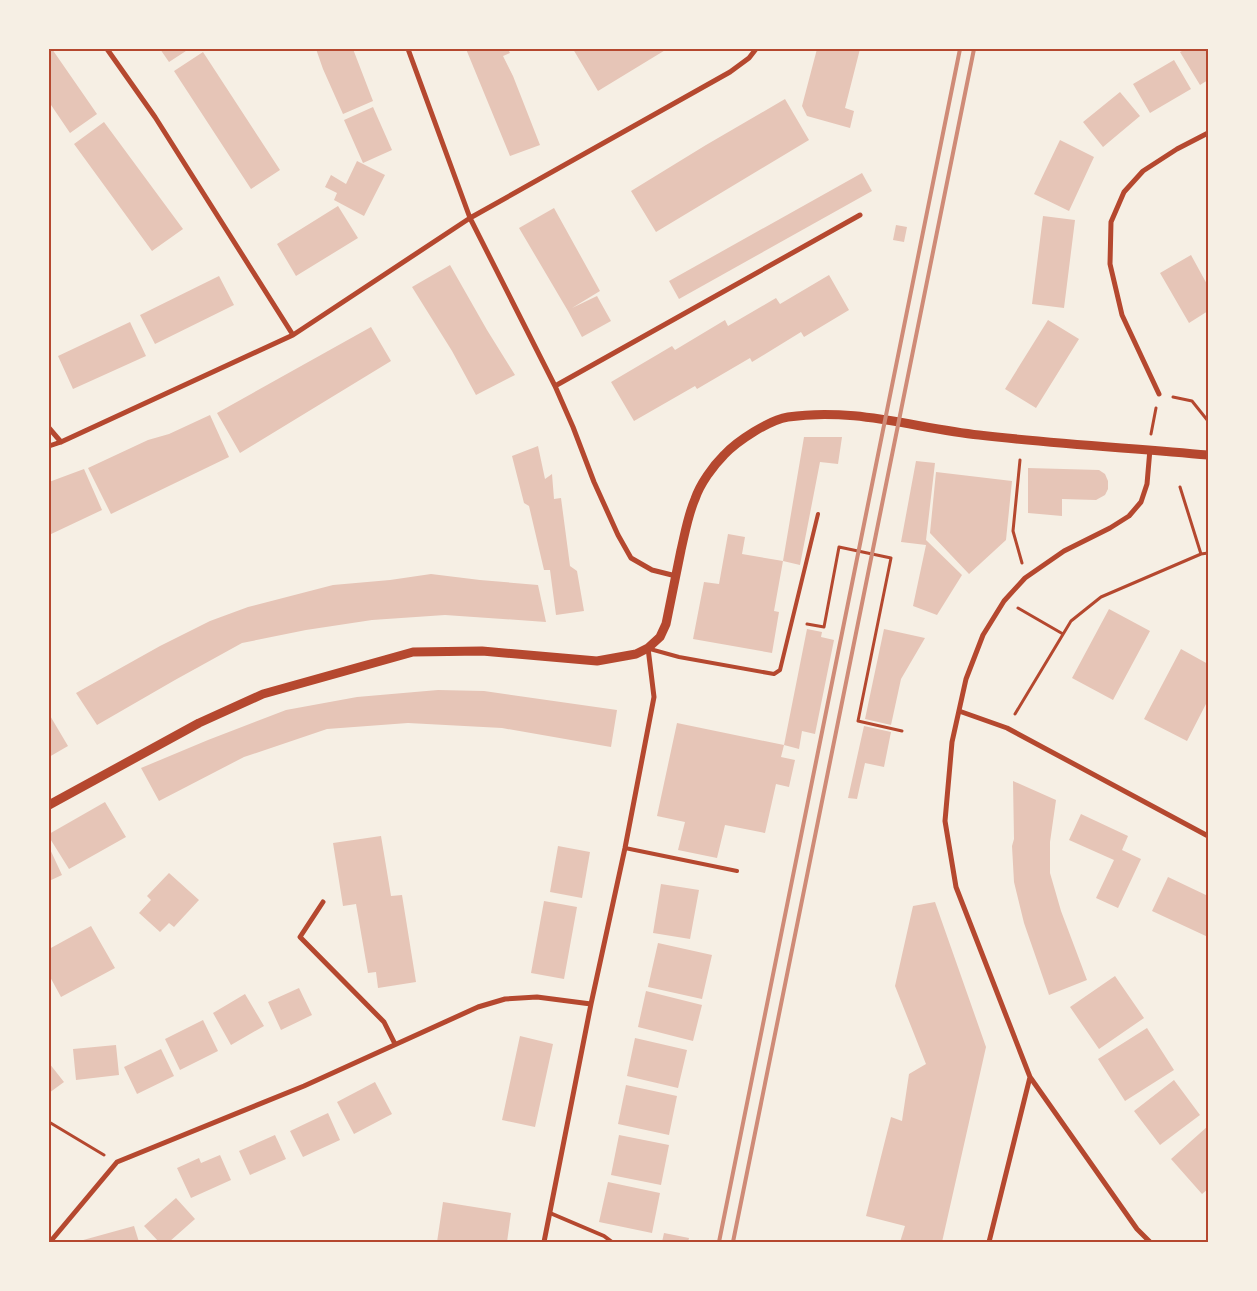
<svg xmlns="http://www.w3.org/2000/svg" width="1257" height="1291" font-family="'PT Serif',serif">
	<rect width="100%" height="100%" fill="#f6efe4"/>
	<path fill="#e6c5b7" d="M 49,49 L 52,49 L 97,114 L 70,133 L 49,102 Z
		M 160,49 L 189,49 L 169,62 Z
		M 316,49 L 353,49 L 373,101 L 343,114 L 323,69 Z
		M 466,49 L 508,49 L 510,53 L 503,56 L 513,76 L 540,145 L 510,156 Z
		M 573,49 L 667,49 L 598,91 Z
		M 817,49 L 860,49 L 845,108 L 854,111 L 850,128 L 807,116 L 802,106 Z
		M 1186,49 L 1208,49 L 1208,80 L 1200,85 L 1180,52 Z
		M 203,52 L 280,170 L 251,189 L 174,71 Z
		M 1174,60 L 1191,89 L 1150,113 L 1133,84 Z
		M 1120,92 L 1140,116 L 1103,147 L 1083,122 Z
		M 785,99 L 809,140 L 656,232 L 631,191 L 706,145 Z
		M 373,107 L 392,150 L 363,163 L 344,120 Z
		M 104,122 L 183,229 L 152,251 L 74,144 Z
		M 1060,140 L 1094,157 L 1069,211 L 1034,194 Z
		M 357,161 L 385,175 L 364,216 L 334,200 L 337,193 L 325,187 L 331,175 L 346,184 Z
		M 862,173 L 872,191 L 679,299 L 669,281 Z
		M 338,206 L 358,238 L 296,276 L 277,244 Z
		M 554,208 L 600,291 L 572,308 L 597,296 L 611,321 L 582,337 L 568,311 L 519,228 Z
		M 1043,216 L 1075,220 L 1064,308 L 1032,304 Z
		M 896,225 L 907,227 L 904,242 L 893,240 Z
		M 1191,255 L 1208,286 L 1208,311 L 1189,323 L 1160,273 Z
		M 450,265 L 487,330 L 515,375 L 476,395 L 452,351 L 412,287 Z
		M 829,275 L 849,310 L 804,337 L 801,332 L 752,362 L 750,358 L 697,389 L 695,386 L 634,421 L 611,382 L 672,346 L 675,350 L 725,320 L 728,326 L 776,298 L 780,304 Z
		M 219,276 L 234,305 L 155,344 L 140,315 Z
		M 1048,320 L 1079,339 L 1036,408 L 1005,389 Z
		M 130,322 L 146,356 L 73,389 L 58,356 Z
		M 371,327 L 391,361 L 240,453 L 217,413 Z
		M 210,415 L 229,457 L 111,514 L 88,468 L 148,440 L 169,434 Z
		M 804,437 L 842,437 L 838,464 L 820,462 L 800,565 L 783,561 Z
		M 538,446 L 545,479 L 552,474 L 554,499 L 561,498 L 570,566 L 577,571 L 584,611 L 556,615 L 550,570 L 544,570 L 529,506 L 524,503 L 512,456 Z
		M 916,461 L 935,463 L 926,540 L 962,575 L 937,615 L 913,606 L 926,545 L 901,542 Z
		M 1028,468 L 1099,470 L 1105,474 L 1108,481 L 1108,489 L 1105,495 L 1096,500 L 1062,499 L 1062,516 L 1028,513 Z
		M 84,469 L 102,510 L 49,535 L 49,482 Z
		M 936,472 L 1012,481 L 1006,540 L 969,574 L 930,533 Z
		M 728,534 L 745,537 L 742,554 L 783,561 L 774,611 L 779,612 L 772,653 L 693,639 L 704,582 L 719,584 Z
		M 431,574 L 480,580 L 538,585 L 546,622 L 445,615 L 372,620 L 306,630 L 242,643 L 175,680 L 97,725 L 76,693 L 160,646 L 210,621 L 248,607 L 333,585 L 390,580 Z
		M 1109,609 L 1150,631 L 1113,700 L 1072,678 Z
		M 807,629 L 822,632 L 821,637 L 834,640 L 815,734 L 802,731 L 799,749 L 784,745 Z
		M 884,629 L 925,638 L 901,679 L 891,725 L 865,719 Z
		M 1181,649 L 1208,664 L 1208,700 L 1187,741 L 1144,719 Z
		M 438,690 L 484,691 L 617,710 L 611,747 L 502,728 L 408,723 L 327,729 L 244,757 L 159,801 L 141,768 L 208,740 L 286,710 L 357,697 Z
		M 49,714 L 68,746 L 49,757 Z
		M 677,723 L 784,745 L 781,757 L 795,760 L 789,787 L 776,784 L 765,833 L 725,825 L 717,858 L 678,850 L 685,822 L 657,816 Z
		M 864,726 L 891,732 L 884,767 L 865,763 L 857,799 L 848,798 Z
		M 1013,781 L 1056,800 L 1050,842 L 1050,873 L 1061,911 L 1087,980 L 1049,995 L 1024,923 L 1014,882 L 1012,846 L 1014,839 Z
		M 105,802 L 126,837 L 69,869 L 49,837 L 49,834 Z
		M 1081,814 L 1128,836 L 1122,850 L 1141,859 L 1118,908 L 1096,898 L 1114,860 L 1069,840 Z
		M 381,836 L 391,896 L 402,895 L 416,982 L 378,988 L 376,972 L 368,973 L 356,904 L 343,906 L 333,843 Z
		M 558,846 L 590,852 L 582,898 L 550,892 Z
		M 49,847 L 62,875 L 49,881 Z
		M 169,873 L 199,900 L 174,927 L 169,923 L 160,932 L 139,913 L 151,900 L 147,896 Z
		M 1168,877 L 1208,896 L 1208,937 L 1152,911 Z
		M 661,884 L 699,890 L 690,939 L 653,933 Z
		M 544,901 L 577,907 L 564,979 L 531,973 Z
		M 935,902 L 986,1047 L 942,1242 L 900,1242 L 905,1226 L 866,1216 L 891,1117 L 902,1121 L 909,1074 L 926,1064 L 895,986 L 913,906 Z
		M 91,926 L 115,968 L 61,997 L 49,975 L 49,949 Z
		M 658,943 L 712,955 L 702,999 L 648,987 Z
		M 1115,976 L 1144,1018 L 1099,1049 L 1070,1007 Z
		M 299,988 L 312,1015 L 281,1030 L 268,1002 Z
		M 646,991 L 702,1005 L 693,1041 L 638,1027 Z
		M 245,994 L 264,1026 L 231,1045 L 213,1013 Z
		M 203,1020 L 218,1051 L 180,1070 L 165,1039 Z
		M 1147,1028 L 1174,1070 L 1125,1101 L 1098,1059 Z
		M 520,1036 L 553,1044 L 535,1127 L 502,1120 Z
		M 635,1038 L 687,1050 L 678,1088 L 627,1076 Z
		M 116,1045 L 119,1075 L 76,1080 L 73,1049 Z
		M 161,1049 L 174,1076 L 137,1094 L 124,1067 Z
		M 49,1063 L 64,1082 L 49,1093 Z
		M 1174,1080 L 1200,1115 L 1160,1145 L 1134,1111 Z
		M 375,1082 L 392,1114 L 354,1134 L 337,1102 Z
		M 626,1085 L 677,1096 L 669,1135 L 618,1124 Z
		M 328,1113 L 340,1140 L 303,1157 L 290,1131 Z
		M 1208,1126 L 1208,1189 L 1202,1194 L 1171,1159 Z
		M 275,1135 L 286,1159 L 250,1175 L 239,1151 Z
		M 619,1135 L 669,1145 L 661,1185 L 611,1175 Z
		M 220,1155 L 231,1180 L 191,1198 L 177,1168 L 199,1158 L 201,1163 Z
		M 608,1182 L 660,1193 L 652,1233 L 599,1222 Z
		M 176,1198 L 195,1219 L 169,1242 L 159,1242 L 144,1226 Z
		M 443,1202 L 511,1213 L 507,1242 L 437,1242 Z
		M 134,1226 L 139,1242 L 76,1242 Z
		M 664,1233 L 689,1238 L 688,1242 L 662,1242 Z"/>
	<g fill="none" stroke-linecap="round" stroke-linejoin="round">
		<path stroke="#b5482f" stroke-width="3" d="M 1173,397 L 1192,401 L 1208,421
			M 1151,434 L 1156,408
			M 1020,460 L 1013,531 L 1022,563
			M 1180,487 L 1201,554
			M 1018,608 L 1063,634
			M 807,624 L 824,627 L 839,547 L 891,558 L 858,721 L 902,731
			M 1015,714 L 1071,621 L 1101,597 L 1201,554 L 1208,553
			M 49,1122 L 104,1155"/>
		<path stroke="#b5482f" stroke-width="4" d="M 650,649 L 679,657 L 774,674 L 780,670 L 818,514
			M 625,848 L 737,871
			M 550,1213 L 604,1236 L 612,1242"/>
		<path stroke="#b5482f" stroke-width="5" d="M 107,49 L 155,117 L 293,335
			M 408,49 L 470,218 L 555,386 L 573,427 L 594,482 L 618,535 L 631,558 L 652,570 L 676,576
			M 555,386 L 860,215
			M 1159,394 L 1122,315 L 1110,264 L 1111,222 L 1124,192 L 1143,171 L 1177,149 L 1208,133
			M 49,428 L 61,442
			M 49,446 L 61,442 L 293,335 L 470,218 L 730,72 L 749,58 L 756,49
			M 959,711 L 1007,728 L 1208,836
			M 323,902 L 300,937 L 384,1022 L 395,1044
			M 50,1242 L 117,1162 L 304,1086 L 478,1007 L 505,999 L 537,997 L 591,1004
			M 544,1242 L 591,1004 L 625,848 L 654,697 L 648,648
			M 989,1242 L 1030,1077
			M 1150,1242 L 1137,1229 L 1030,1077 L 956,887 L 945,821 L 952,742 L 966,679 L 983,635 L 1004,601 L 1025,578 L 1064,551 L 1110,528 L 1129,516 L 1141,502 L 1147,484 L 1150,449"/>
		<path stroke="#b5482f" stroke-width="9" d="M 49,805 L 199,723 L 263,694 L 413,652 L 482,651 L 597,661 L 636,654 L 648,648 L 660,637 L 666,624 C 671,599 676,575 681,550 C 685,533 688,515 695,499 C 700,484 713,466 724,455 C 737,441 769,420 788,417 C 853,407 915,428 979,435 C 1055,444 1132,448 1208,455"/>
		<path stroke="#cf8b77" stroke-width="4" d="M 719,1242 L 960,49
			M 733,1242 L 974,49"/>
	</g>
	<rect width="1257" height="1291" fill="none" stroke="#f6efe4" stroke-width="100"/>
	<rect x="50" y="50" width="1157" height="1191" fill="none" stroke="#b5482f" stroke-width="2"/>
</svg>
